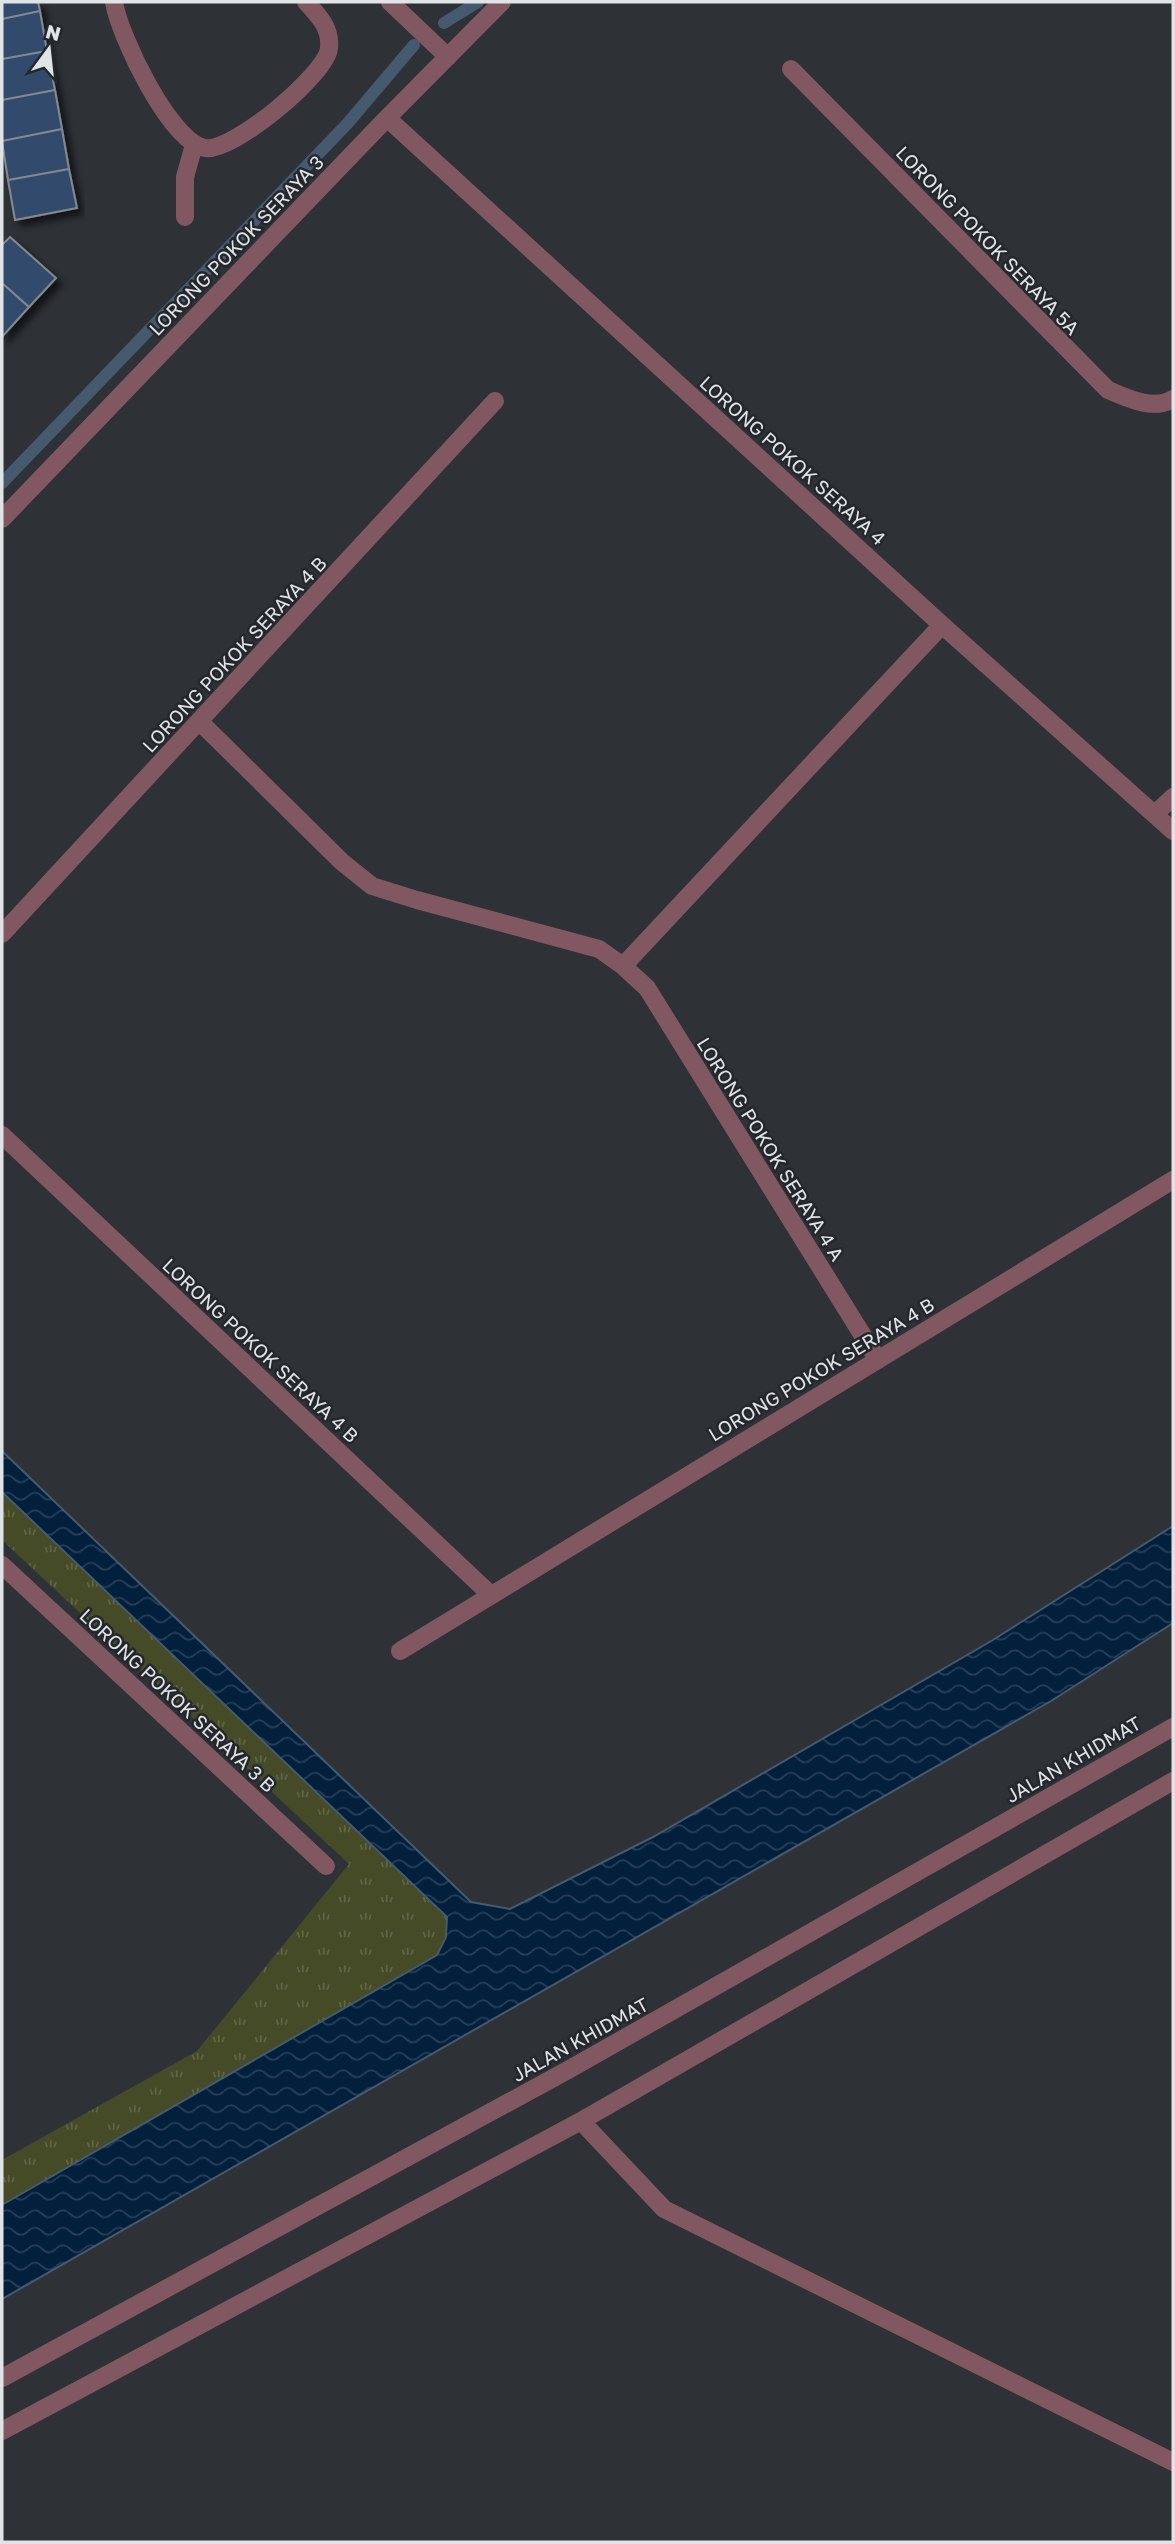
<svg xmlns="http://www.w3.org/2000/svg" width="1175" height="2544" font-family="'Golos Text',sans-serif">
	<defs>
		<pattern id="grass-tufts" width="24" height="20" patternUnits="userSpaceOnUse" patternTransform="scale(1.75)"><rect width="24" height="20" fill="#454b27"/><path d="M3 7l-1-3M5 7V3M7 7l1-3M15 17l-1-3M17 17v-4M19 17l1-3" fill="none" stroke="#606546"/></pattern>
		<pattern id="water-waves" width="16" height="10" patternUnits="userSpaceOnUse" patternTransform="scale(1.75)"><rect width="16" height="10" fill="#021f3c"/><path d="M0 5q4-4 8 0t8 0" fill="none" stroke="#273f58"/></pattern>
		<filter id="shadow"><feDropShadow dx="6" dy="6" stdDeviation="3.5" flood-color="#0009"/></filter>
	</defs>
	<rect width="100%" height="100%" fill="#2e3237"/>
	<path fill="url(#grass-tufts)" d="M 2,1492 L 447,1917 L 446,1937 L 437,1955 L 2,2205 L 2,2160 L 197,2051 L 349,1864 L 2,1540 Z"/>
	<path fill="url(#water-waves)" stroke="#455a6f" stroke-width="2" d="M 2,1451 L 471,1902 L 510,1909 L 653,1837 L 993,1640 L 1173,1526 L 1173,1623 L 1051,1701 L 2,2299 L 2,2205 L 437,1955 L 446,1937 L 447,1917 L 2,1492 Z"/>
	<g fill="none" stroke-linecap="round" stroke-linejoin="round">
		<path stroke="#455a6f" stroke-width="12" d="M 444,23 L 478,2
			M 2,483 L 347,124 L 414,45"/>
	</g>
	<path fill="#304c6d" stroke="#84898f" stroke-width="2" filter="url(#shadow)" d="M 2,2 L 38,2 L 40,11 L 2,19 Z
		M 40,11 L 47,51 L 2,59 L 2,19 Z
		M 47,51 L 55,90 L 2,100 L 2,59 Z
		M 55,90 L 62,129 L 2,141 L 2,100 Z
		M 62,129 L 69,169 L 8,180 L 2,141 Z
		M 69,169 L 77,208 L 15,220 L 8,180 Z
		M 10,237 L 56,278 L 29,307 L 2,283 L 2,245 Z
		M 2,283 L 29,307 L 2,337 Z"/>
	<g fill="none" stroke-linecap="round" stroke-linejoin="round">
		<path stroke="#815862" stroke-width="18" d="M 114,2 C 119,35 170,142 205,148 C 232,153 327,74 329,48 C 331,28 319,16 306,2
			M 390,2 L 448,57
			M 791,69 L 1108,390 C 1127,398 1153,411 1173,399
			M 387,118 L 942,625 L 1173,831
			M 185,217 L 185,177 L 194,145
			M 2,519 L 387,118 L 502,2
			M 200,722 L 342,862 L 372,886 L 417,900 L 599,949 L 623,966 L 647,988 L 878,1360
			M 1155,814 L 1173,797
			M 2,934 L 495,401
			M 623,966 L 942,625
			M 2,1135 L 491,1595
			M 2,1565 L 326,1866
			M 400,1651 L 1173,1180
			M 581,2121 L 664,2209 L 1173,2462
			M 2,2378 L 568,2070 L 1173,1727
			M 2,2431 L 581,2121 L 1173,1781"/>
	</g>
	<g text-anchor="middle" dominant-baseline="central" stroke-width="5" stroke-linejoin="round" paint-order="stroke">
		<g font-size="19" fill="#e1e4e7" stroke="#24282d">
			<text transform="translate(988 240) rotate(46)">LORONG POKOK SERAYA 5A</text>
			<text transform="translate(236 245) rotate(-46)">LORONG POKOK SERAYA 3</text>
			<text transform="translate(793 460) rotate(42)">LORONG POKOK SERAYA 4</text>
			<text transform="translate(234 654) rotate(-47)">LORONG POKOK SERAYA 4 B</text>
			<text transform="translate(771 1149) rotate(58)">LORONG POKOK SERAYA 4 A</text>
			<text transform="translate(261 1350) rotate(43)">LORONG POKOK SERAYA 4 B</text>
			<text transform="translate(821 1369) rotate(-31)">LORONG POKOK SERAYA 4 B</text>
			<text transform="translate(178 1700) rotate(43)">LORONG POKOK SERAYA 3 B</text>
			<text transform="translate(1073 1759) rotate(-30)">JALAN KHIDMAT</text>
			<text transform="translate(580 2039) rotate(-29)">JALAN KHIDMAT</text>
		</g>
	</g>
	<rect width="1175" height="2544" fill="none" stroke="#e1e4e7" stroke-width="7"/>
	<g transform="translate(49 49) rotate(15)" stroke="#24282d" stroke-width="5" paint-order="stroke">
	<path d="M0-5L12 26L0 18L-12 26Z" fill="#e1e4e7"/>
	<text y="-10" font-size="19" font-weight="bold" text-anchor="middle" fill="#e1e4e7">N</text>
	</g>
</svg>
